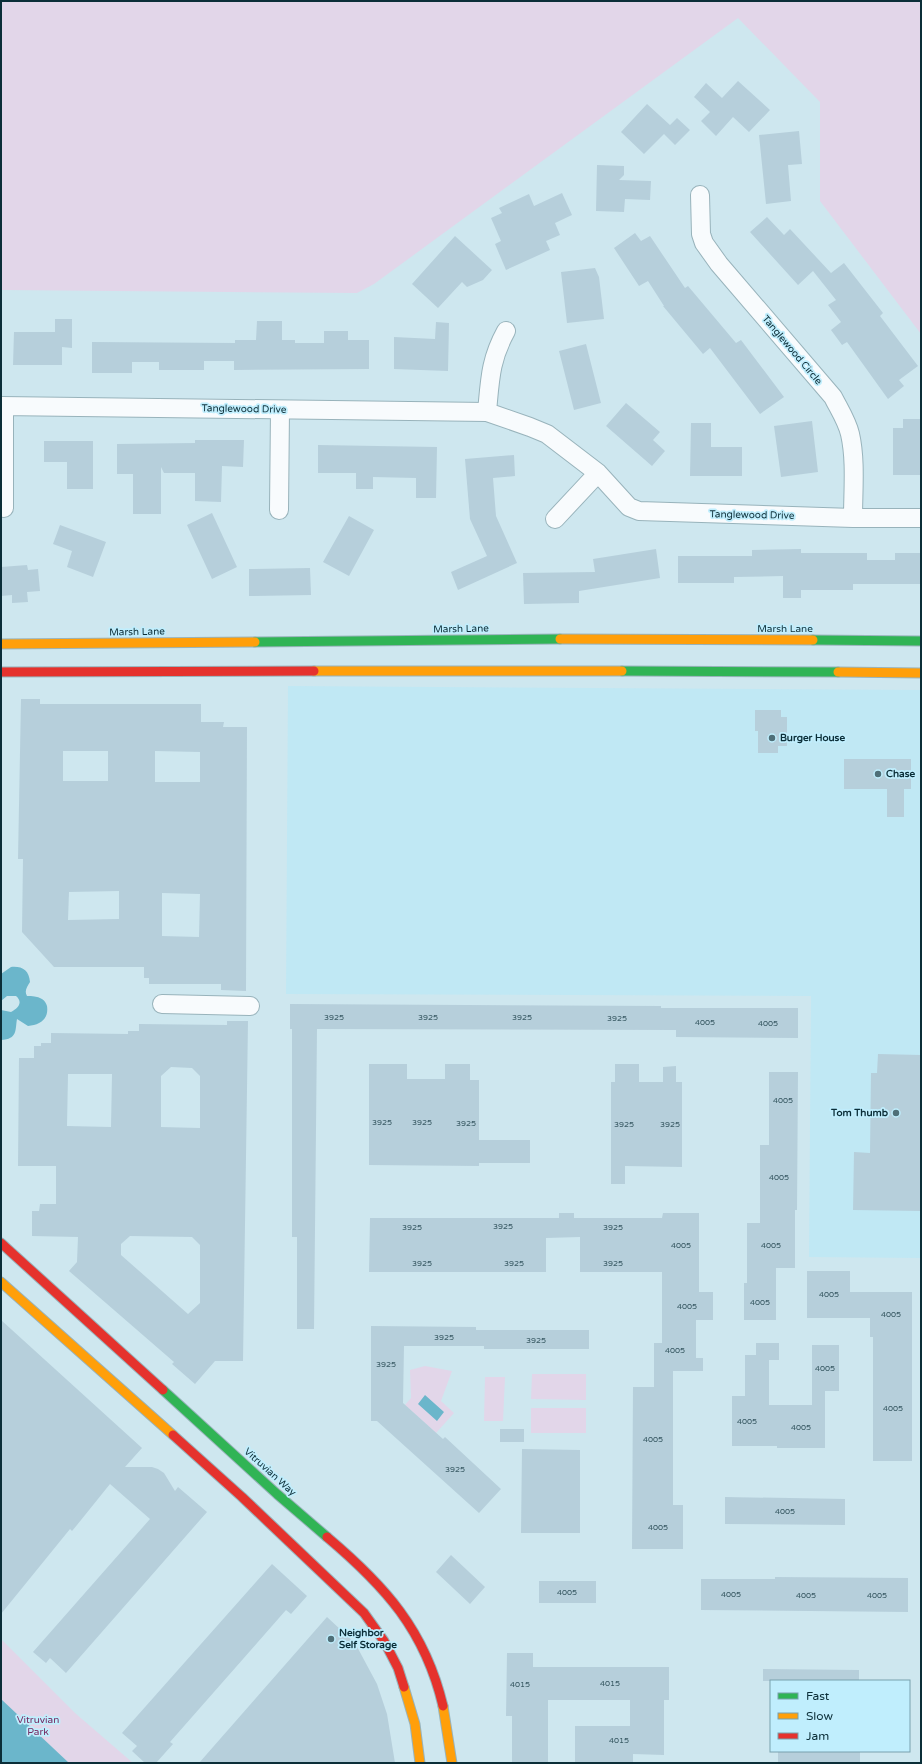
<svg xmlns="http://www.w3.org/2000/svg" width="922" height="1764" font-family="'Varela Round',sans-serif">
	<rect width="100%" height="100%" fill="#cee7ef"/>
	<path fill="#c0e8f4" d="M 288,686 L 921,690 L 921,1258 L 809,1257 L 811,996 L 286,994 Z"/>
	<path fill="#e2d6e9" d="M 1,1 L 921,1 L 921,334 L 820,201 L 820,102 L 738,18 L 374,284 L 357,293 L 1,290 Z
		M 425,1366 L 452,1371 L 441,1401 L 454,1413 L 436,1433 L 405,1405 L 411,1398 L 410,1370 Z
		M 532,1374 L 586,1374 L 586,1400 L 531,1399 Z
		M 485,1377 L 505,1377 L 503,1421 L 484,1421 Z
		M 531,1408 L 586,1408 L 586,1433 L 531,1433 Z
		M 1,1639 L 75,1713 L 133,1763 L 1,1763 Z"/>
	<path fill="#6bb6cb" d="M 11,967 C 22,966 29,970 30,982 C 27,987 24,991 27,996 C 32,996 37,996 42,999 C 45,1001 46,1003 47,1006 C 49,1019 40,1025 28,1026 L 17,1019 C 15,1030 18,1039 1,1040 L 1,1010 L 11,1012 C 19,1008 23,1002 16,996 L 7,996 L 1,1001 L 1,974 Z
		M 425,1395 L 444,1412 L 437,1421 L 418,1404 Z
		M 1,1699 L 69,1763 L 1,1763 Z"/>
	<path fill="#b6cfdb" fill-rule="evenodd" d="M 738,81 L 770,110 L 749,132 L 733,117 L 716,136 L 701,121 L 710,112 L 694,97 L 706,83 L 722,98 Z
		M 647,104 L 670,125 L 677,118 L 690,130 L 675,145 L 664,134 L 644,154 L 621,132 Z
		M 799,131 L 802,164 L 788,165 L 791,201 L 766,204 L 759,135 Z
		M 597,165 L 624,166 L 624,175 L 619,180 L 651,181 L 650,200 L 625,199 L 624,212 L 596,211 Z
		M 562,193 L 572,215 L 555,223 L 560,235 L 546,241 L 550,250 L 506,270 L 495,244 L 501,241 L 491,218 L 502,213 L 499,208 L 529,194 L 534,206 Z
		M 767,217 L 784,235 L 790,229 L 831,273 L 844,263 L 883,313 L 880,316 L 918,366 L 899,380 L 904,386 L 888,399 L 847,342 L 842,345 L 831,330 L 841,322 L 828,305 L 836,300 L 813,271 L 798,285 L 750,232 Z
		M 635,233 L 641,241 L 650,236 L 685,288 L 688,286 L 736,343 L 741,340 L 784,397 L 760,414 L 710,348 L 703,354 L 663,306 L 664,306 L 648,281 L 639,286 L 614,248 Z
		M 455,236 L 492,270 L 483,280 L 467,287 L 462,282 L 438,308 L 412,284 Z
		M 595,268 L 599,277 L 604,319 L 567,323 L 561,272 Z
		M 55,319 L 72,319 L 72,348 L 62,347 L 62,365 L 13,365 L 14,332 L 55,332 Z
		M 257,321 L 282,321 L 282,340 L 295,340 L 295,343 L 324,343 L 324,331 L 348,331 L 348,340 L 369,340 L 369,369 L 234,370 L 234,361 L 204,361 L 204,370 L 159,370 L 159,362 L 132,362 L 132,373 L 92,373 L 92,342 L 235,343 L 235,340 L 256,340 Z
		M 436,322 L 449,323 L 448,371 L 394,369 L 394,337 L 435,339 Z
		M 586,344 L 601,403 L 574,410 L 559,351 Z
		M 626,403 L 660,432 L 653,440 L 665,451 L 652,466 L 606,426 Z
		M 903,419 L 921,419 L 921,475 L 893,475 L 893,428 L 903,428 Z
		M 812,421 L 818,472 L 781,477 L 774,426 Z
		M 691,423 L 711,423 L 711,447 L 742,447 L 742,476 L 690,476 Z
		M 195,440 L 244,440 L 243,467 L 222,466 L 221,502 L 195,501 L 195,473 L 164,473 L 161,467 L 161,514 L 133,514 L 133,474 L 117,474 L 117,444 L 195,443 Z
		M 44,441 L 93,441 L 93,489 L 67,489 L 67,462 L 44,462 Z
		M 318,445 L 437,447 L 436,498 L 416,498 L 416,478 L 373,477 L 373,489 L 356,489 L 356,473 L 318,473 Z
		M 514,455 L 515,476 L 493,478 L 496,516 L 517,563 L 458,590 L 451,572 L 487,556 L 470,519 L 465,459 Z
		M 212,513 L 237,567 L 212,579 L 187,525 Z
		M 349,516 L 374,530 L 349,576 L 323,562 Z
		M 60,525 L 106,542 L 93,577 L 67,567 L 72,551 L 53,544 Z
		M 656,549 L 660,578 L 579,591 L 579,603 L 524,604 L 523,573 L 595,572 L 593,559 Z
		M 801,549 L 801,553 L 867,553 L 867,560 L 895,560 L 895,553 L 921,553 L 921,584 L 853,584 L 853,590 L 801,590 L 801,598 L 783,598 L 783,576 L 734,577 L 734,583 L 678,583 L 678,556 L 752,556 L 752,550 Z
		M 27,565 L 28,570 L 38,569 L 40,591 L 27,592 L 28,602 L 12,603 L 12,595 L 1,596 L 1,567 Z
		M 310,568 L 311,595 L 249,596 L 249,569 Z
		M 21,699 L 40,699 L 40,704 L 201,704 L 201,722 L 224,722 L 223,727 L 247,727 L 246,991 L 221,990 L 221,984 L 149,984 L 149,978 L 144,978 L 144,967 L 54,967 L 22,932 L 23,859 L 18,859 ZM 63,751 L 108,751 L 108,781 L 63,781 ZM 155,751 L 200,752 L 200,782 L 155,782 ZM 119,891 L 119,919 L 68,920 L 69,892 ZM 162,893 L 200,894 L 199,937 L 162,936 Z
		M 755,710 L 781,710 L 781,717 L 787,717 L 787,746 L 778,746 L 778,753 L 758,753 L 758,731 L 755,731 Z
		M 844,759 L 911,759 L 911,789 L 904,789 L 904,817 L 887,817 L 887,789 L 844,789 Z
		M 290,1004 L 661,1006 L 661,1008 L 798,1008 L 798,1038 L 676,1037 L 676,1030 L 317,1029 L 314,1329 L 297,1329 L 297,1237 L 292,1237 L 292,1029 L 290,1029 Z
		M 227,1021 L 248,1021 L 243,1361 L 215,1361 L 195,1384 L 172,1364 L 174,1362 L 69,1271 L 77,1262 L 78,1237 L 32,1236 L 32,1211 L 39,1211 L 40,1204 L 56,1204 L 56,1166 L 18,1166 L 19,1058 L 34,1058 L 34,1046 L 41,1046 L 41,1043 L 51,1043 L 51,1033 L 128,1034 L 128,1031 L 139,1031 L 139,1024 L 227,1025 ZM 171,1067 L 192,1068 L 200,1076 L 200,1128 L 161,1127 L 161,1076 ZM 68,1074 L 112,1074 L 111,1127 L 67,1126 ZM 130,1236 L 192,1237 L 200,1245 L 200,1303 L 188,1314 L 121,1255 L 121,1244 Z
		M 878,1054 L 921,1055 L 921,1211 L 853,1210 L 854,1152 L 870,1153 L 871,1073 L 877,1073 Z
		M 369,1064 L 407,1064 L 407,1079 L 445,1079 L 445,1064 L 470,1064 L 470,1080 L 479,1080 L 479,1140 L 530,1140 L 530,1163 L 479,1163 L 479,1166 L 369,1165 Z
		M 615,1064 L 639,1064 L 639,1082 L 663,1082 L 663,1067 L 676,1066 L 676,1082 L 682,1082 L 682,1167 L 625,1166 L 625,1184 L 611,1184 L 611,1082 L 615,1082 Z
		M 769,1072 L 798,1072 L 797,1210 L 795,1210 L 795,1268 L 776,1268 L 776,1320 L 744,1320 L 744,1283 L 747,1283 L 747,1223 L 760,1223 L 760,1145 L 769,1145 Z
		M 559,1213 L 574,1213 L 574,1218 L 662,1218 L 663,1213 L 699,1213 L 699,1292 L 713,1292 L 713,1320 L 696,1320 L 696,1358 L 703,1358 L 703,1371 L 673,1371 L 673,1505 L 683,1505 L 683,1549 L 632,1549 L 633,1387 L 654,1387 L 654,1343 L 662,1343 L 662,1272 L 580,1272 L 580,1237 L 546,1238 L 546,1272 L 369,1272 L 370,1218 L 559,1218 Z
		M 807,1271 L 850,1271 L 850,1292 L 912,1292 L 912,1461 L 873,1461 L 873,1337 L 870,1337 L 870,1318 L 807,1318 Z
		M 1,1320 L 142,1448 L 125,1467 L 152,1467 L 158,1469 L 164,1473 L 175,1491 L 178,1487 L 207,1512 L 66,1673 L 50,1658 L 46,1663 L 33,1652 L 150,1519 L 110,1484 L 77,1525 L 72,1531 L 70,1529 L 1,1614 Z
		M 371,1326 L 476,1327 L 476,1330 L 589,1330 L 589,1349 L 484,1349 L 484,1346 L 404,1346 L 403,1403 L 443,1439 L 445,1437 L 501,1489 L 479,1513 L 377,1421 L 371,1421 Z
		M 756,1343 L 779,1343 L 779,1360 L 769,1360 L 769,1405 L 812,1405 L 812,1345 L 839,1345 L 839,1391 L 825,1391 L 825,1448 L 777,1448 L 777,1446 L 732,1446 L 732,1396 L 745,1396 L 745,1355 L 756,1355 Z
		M 500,1429 L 524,1429 L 524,1442 L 500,1442 Z
		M 522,1449 L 580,1450 L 580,1533 L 521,1533 Z
		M 725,1497 L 845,1499 L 845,1525 L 725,1524 Z
		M 451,1555 L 485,1587 L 470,1604 L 436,1572 Z
		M 272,1564 L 307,1596 L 291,1614 L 286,1610 L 170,1742 L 173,1744 L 156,1763 L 145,1763 L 132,1751 L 137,1746 L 122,1733 Z
		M 775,1577 L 908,1578 L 908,1612 L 701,1610 L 701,1579 L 775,1579 Z
		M 539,1581 L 596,1581 L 596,1603 L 539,1603 Z
		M 327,1617 L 355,1643 L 377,1684 L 387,1714 L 395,1763 L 199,1763 Z
		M 507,1653 L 533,1653 L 533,1667 L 669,1667 L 669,1700 L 664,1700 L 664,1755 L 633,1754 L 633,1762 L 575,1763 L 575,1726 L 630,1726 L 630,1700 L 548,1700 L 548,1763 L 512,1763 L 512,1716 L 506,1716 Z
		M 763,1669 L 859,1670 L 859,1681 L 763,1681 Z
		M 778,1751 L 860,1751 L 860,1763 L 778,1763 Z"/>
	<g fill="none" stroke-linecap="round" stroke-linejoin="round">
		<defs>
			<path id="street" d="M 700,195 L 701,234 L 704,243 L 719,264 L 833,397 C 839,409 847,421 850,434 C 856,460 853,491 853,518
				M 1,406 L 487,412 L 530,427 L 547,434 L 598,473 L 629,507 L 639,511 L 853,518 L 921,518
				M 487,412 C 490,380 490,360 506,331
				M 4,508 L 4,406
				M 279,510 L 280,410
				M 555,519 L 598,473
				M 162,1004 L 250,1006"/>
			<path id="fast" d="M 813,640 L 921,641
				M 255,642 L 560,639
				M 622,671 L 838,672
				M 163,1390 L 277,1494 L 327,1537"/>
			<path id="slow" d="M 560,639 L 813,640
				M 1,644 L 255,642
				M 314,671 L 622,671
				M 838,672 L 921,673
				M 1,1282 L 173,1435
				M 404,1687 L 415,1724 L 420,1763
				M 443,1706 L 452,1763"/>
			<path id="jam" d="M 1,672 L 314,671
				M 1,1243 L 163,1390
				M 173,1435 L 242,1497 L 364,1613 L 384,1641 L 398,1668 L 404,1687
				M 327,1537 C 385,1586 425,1630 443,1706"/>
		</defs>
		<use href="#street" stroke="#98b3bb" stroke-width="20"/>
		<use href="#fast" stroke="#98b3bb" stroke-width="11"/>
		<use href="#slow" stroke="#98b3bb" stroke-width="11"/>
		<use href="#jam" stroke="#98b3bb" stroke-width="11"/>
		<use href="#street" stroke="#f8fbfd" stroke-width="18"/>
		<use href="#fast" stroke="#30b455" stroke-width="9"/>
		<use href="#slow" stroke="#ff9f0a" stroke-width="9"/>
		<use href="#jam" stroke="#e5322d" stroke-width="9"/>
	</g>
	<g fill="#4f6f78" stroke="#c0eefd" stroke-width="1.5">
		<circle cx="772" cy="738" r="4"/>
		<circle cx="878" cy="774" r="4"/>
		<circle cx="896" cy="1113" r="4"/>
		<circle cx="331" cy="1639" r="4"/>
	</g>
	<g text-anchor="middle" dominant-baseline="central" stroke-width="3.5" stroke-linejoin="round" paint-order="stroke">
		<g font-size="8" fill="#385963">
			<text x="334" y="1017">3925</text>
			<text x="428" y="1017">3925</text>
			<text x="522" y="1017">3925</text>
			<text x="617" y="1018">3925</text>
			<text x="705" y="1022">4005</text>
			<text x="768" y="1023">4005</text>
			<text x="783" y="1100">4005</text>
			<text x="382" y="1122">3925</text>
			<text x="422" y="1122">3925</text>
			<text x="466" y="1123">3925</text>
			<text x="624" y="1124">3925</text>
			<text x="670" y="1124">3925</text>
			<text x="779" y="1177">4005</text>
			<text x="503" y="1226">3925</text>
			<text x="412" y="1227">3925</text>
			<text x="613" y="1227">3925</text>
			<text x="681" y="1245">4005</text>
			<text x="771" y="1245">4005</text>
			<text x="422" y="1263">3925</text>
			<text x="514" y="1263">3925</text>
			<text x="613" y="1263">3925</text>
			<text x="829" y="1294">4005</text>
			<text x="760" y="1302">4005</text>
			<text x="687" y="1306">4005</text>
			<text x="891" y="1314">4005</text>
			<text x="444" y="1337">3925</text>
			<text x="536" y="1340">3925</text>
			<text x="675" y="1350">4005</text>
			<text x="386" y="1364">3925</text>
			<text x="825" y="1368">4005</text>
			<text x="893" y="1408">4005</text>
			<text x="747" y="1421">4005</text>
			<text x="801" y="1427">4005</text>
			<text x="653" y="1439">4005</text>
			<text x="455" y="1469">3925</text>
			<text x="785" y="1511">4005</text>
			<text x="658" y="1527">4005</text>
			<text x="567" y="1592">4005</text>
			<text x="731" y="1594">4005</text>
			<text x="806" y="1595">4005</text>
			<text x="877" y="1595">4005</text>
			<text x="610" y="1683">4015</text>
			<text x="520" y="1684">4015</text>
			<text x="619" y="1740">4015</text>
		</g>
		<g font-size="10" fill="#0b2e38" stroke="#c0eefd">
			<text transform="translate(792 350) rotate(50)">Tanglewood Circle</text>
			<text transform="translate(244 409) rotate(1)">Tanglewood Drive</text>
			<text transform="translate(752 515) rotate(1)">Tanglewood Drive</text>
			<text transform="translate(461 629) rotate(-1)">Marsh Lane</text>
			<text x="785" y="629">Marsh Lane</text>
			<text transform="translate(137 632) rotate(-1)">Marsh Lane</text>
			<text transform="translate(270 1472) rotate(42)">Vitruvian Way</text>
		</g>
		<g font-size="10" font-weight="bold" fill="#0b2e38" stroke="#c0eefd" text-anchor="start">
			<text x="780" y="738">Burger House</text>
			<text x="886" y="774">Chase</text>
			<text x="888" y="1113" text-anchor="end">Tom Thumb</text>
			<text x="339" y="1633">Neighbor<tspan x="339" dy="12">Self Storage</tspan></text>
		</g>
		<g font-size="10" fill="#752961" stroke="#c0eefd">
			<text x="38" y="1720">Vitruvian<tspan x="38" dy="12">Park</tspan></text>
		</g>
	</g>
	<rect width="922" height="1764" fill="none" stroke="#0b2e38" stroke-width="4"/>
	<rect x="770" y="1680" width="140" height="72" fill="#c0eefd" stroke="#78a1ae"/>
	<rect x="778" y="1693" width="20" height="6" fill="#30b455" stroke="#78a1ae"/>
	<text x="806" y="1700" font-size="12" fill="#0b2e38">Fast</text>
	<rect x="778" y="1713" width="20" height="6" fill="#ff9f0a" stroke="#78a1ae"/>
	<text x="806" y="1720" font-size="12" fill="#0b2e38">Slow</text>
	<rect x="778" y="1733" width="20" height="6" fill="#e5322d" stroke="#78a1ae"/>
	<text x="806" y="1740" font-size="12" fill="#0b2e38">Jam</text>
</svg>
